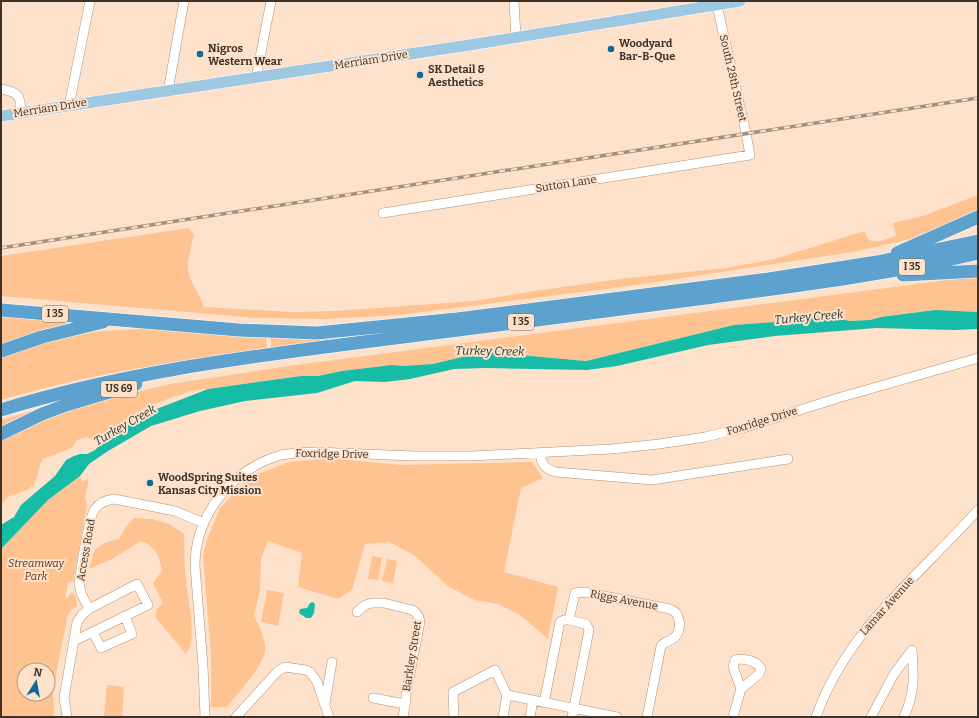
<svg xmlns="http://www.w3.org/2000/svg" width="979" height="718" font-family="Bitter,serif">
	<rect width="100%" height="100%" fill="#fde1ca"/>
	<path fill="#ffc392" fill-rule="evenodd" d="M 978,195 L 978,212 L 931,231 L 906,240 L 853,252 L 636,285 L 398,315 L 326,319 L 257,318 L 1,296 L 1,256 L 189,228 L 194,235 C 192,244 187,260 188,269 C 189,282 200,294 204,307 L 293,312 L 336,311 L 474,301 L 535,291 L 620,279 L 726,268 L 774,259 L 865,231 C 867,249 885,239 896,236 L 893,223 L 923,216 Z
		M 978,276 L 978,312 L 935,310 L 881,317 L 870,320 L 849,321 L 830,316 L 804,318 L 776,322 L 734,325 L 586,361 L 507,354 L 497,351 L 483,352 L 433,364 L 404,366 L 392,365 L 342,371 L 318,376 L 301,376 L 191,391 L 159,402 L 137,412 L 113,429 L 100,440 L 95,441 L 86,437 L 77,440 L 72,448 L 43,459 L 40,464 L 37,477 L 34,484 L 29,489 L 8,497 L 1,505 L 1,440 L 36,423 L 63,412 L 100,401 L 170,384 L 296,365 Z
		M 1,316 L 11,317 L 79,324 L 1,346 Z
		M 144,329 L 266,338 L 267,349 C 178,361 88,374 1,400 L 1,357 C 27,348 54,338 82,334 C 102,330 123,330 144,329 Z
		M 271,338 L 334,338 L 334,340 L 271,348 Z
		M 39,409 L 1,430 L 1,420 Z
		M 329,458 L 400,465 L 532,462 L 543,478 L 521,488 L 504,572 L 558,587 L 548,639 L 520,615 L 498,604 L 475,600 L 449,587 L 414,555 L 389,542 L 365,544 L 352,590 L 338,599 L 298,587 L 302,553 L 268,541 L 261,559 L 260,590 L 254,616 C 259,625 266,639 265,651 C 263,667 238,693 227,707 L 211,707 L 211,654 L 203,555 L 207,539 L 220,508 L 250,477 L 289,462 Z
		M 80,476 L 82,482 L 89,478 L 85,497 L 87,506 L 73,581 L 68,583 L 65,600 L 72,592 L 76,597 L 77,607 L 71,610 L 67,618 L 53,690 L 54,717 L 1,717 L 1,549 L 48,500 ZM 24,670 L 48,670 L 48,694 L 24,694 Z
		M 134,518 C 156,519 166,520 184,534 C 185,546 184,559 185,571 C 186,593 199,637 186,654 L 156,618 L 156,610 L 163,603 L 153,583 L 162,571 C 159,555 156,547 141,541 L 112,559 L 89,569 L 95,549 L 107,542 L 119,539 L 126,527 Z
		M 372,556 L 382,558 L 378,580 L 368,579 Z
		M 387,559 L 397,561 L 393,583 L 382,581 Z
		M 267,590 L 284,593 L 278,626 L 261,622 Z
		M 107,685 L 124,687 L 122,717 L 104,717 Z"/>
	<path fill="#17bca6" d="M 935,310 L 978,312 L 978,329 L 954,330 L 876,328 L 775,336 L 708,345 L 617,366 L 587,370 L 485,368 L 454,369 L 410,379 L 385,382 L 355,381 L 317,393 L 245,401 L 200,411 L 151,426 L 108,451 L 89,464 L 80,476 L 48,500 L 1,549 L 1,525 L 14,517 L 21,505 L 55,476 L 66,460 L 74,456 L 80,454 L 87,454 L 95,450 L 104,441 L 149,412 L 208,389 L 301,376 L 318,376 L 342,371 L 392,365 L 404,366 L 433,364 L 483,352 L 497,351 L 507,354 L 586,361 L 734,325 L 776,322 L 804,318 L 830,316 L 849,321 L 870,320 L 881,317 Z
		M 313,602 L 315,604 L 314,613 L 311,618 L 306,618 L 299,613 L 300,609 L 307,608 L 310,603 Z"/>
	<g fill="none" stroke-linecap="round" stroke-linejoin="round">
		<defs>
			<path id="minor" d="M 514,1 L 516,38
				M 256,78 L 271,1
				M 1,89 C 18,92 21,95 21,113
				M 168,91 L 184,1
				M 69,106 L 90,1
				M 383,213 L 750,155 L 746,133 L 716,1
				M 540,453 C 541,464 545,469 556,472 L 652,480 L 788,459
				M 89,609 L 81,593 L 79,583 C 81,569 88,518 95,509 C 100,502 107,500 114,499 L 175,511 L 204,523
				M 357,612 L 365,605 L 372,603 L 384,603 L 412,610 C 417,612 419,616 420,622 L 406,694 L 406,700 L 403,717
				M 569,620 L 586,624 L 589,630 L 572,717
				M 93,632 L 101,648 L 132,634 L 125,616
				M 738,659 C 746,659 757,661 761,669 L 759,674 L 741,689 L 733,667 L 735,660 Z
				M 507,695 L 617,717
				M 373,698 L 405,704
				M 325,703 L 332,662
				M 544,703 L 560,622 L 564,620 L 569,620 L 575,593 L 584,592 L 670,609 C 681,613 682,629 675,637 C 670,642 665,640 661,646 L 647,717
				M 67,717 L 64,698 L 77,622 L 82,615 L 89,609 L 137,584 L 148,605 L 74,641
				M 205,717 L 203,666 L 195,566 C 195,515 232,469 281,455 C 292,453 304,452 315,452 L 414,456 L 472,456 L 611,449 L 659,444 L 705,437 L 743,428 L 838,398 L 978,358
				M 236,717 L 278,671 L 285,667 L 306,670 L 310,672 L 317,682 L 329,717
				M 454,717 L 453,692 L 495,670 L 507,695 L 503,717
				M 530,717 L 533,700
				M 733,717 L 741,689
				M 816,717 C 847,629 918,577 978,510
				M 871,717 L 894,674 L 912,650
				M 904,717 C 915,692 914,676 912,650"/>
			<path id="major" d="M 1,116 L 476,44 L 740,1"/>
			<path id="highway" d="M 897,253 L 978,217
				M 903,275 L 978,271
				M 1,310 L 239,330 L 317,333 L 457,319 L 769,279 L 877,262 L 978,241
				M 1,351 L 42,337 L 103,322
				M 1,410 C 114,375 231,359 348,344 C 470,329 591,313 713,297 C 802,285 891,274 978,253
				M 1,434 L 42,414 L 66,405 L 136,384"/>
		</defs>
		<use href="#minor" stroke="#b29177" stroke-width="10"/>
		<use href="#major" stroke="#fff" stroke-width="12"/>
		<use href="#highway" stroke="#fff" stroke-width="14"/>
		<use href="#minor" stroke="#fff" stroke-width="9"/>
		<use href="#major" stroke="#9ec7e2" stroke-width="11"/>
		<use href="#highway" stroke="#5da1cf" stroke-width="13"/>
		<defs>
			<path id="rail" d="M 1,248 L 978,98"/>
		</defs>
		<use href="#rail" stroke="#a48f7e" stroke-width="3.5"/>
		<use href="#rail" stroke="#fde1ca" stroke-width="2" stroke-dasharray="6" stroke-linecap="butt"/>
	</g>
	<g fill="#0e6898" stroke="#fde1ca" stroke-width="1.5">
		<circle cx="611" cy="49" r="4"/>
		<circle cx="200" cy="54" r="4"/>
		<circle cx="420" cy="75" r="4"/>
		<circle cx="150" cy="483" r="4"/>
	</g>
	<g text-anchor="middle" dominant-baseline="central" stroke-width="4" stroke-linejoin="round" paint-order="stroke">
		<g fill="#fde1ca" stroke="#796658" stroke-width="1">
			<rect x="899" y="259" width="26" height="16" rx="3"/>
			<rect x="42" y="306" width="26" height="16" rx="3"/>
			<rect x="508" y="314" width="26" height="16" rx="3"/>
			<rect x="101" y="381" width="36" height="16" rx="3"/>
		</g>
		<g font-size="10" font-weight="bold" fill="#403227">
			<text x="912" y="267">I 35</text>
			<text x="55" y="314">I 35</text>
			<text x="521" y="322">I 35</text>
			<text x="119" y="389">US 69</text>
		</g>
		<g font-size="11" font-weight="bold" fill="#403227" stroke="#fde1ca" text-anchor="start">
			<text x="619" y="43">Woodyard<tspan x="619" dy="13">Bar-B-Que</tspan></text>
			<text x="208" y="48">Nigros<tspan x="208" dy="13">Western Wear</tspan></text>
			<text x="428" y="69">SK Detail &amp;<tspan x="428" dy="13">Aesthetics</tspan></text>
			<text x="158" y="477">WoodSpring Suites<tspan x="158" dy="13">Kansas City Mission</tspan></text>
		</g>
		<g font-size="11" fill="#403227" stroke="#fde1ca">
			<text transform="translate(371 60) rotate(-9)">Merriam Drive</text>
			<text transform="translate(733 78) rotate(77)">South 28th Street</text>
			<text transform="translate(50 108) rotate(-9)">Merriam Drive</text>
			<text transform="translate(566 184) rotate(-9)">Sutton Lane</text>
			<text transform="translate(762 421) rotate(-17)">Foxridge Drive</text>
			<text transform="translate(332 454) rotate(1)">Foxridge Drive</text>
			<text transform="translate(86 550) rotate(-80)">Access Road</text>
			<text transform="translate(624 600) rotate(11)">Riggs Avenue</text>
			<text transform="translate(887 606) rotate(-48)">Lamar Avenue</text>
			<text transform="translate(412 656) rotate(-81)">Barkley Street</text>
		</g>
		<g font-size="11" font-style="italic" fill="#59381c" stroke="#fde1ca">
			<text x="36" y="563">Streamway<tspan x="36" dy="13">Park</tspan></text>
		</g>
		<g font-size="12" font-style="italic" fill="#233b36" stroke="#fde1ca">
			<text transform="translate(809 317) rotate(-5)">Turkey Creek</text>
			<text transform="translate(490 351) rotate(1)">Turkey Creek</text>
			<text transform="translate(125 425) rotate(-30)">Turkey Creek</text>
		</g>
	</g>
	<rect width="979" height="718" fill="none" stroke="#403227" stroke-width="4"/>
	<g transform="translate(36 682) rotate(11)"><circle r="19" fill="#fde1ca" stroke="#b19b89"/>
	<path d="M0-3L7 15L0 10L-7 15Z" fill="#0e6898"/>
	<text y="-6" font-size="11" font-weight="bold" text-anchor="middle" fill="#403227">N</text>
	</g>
</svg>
